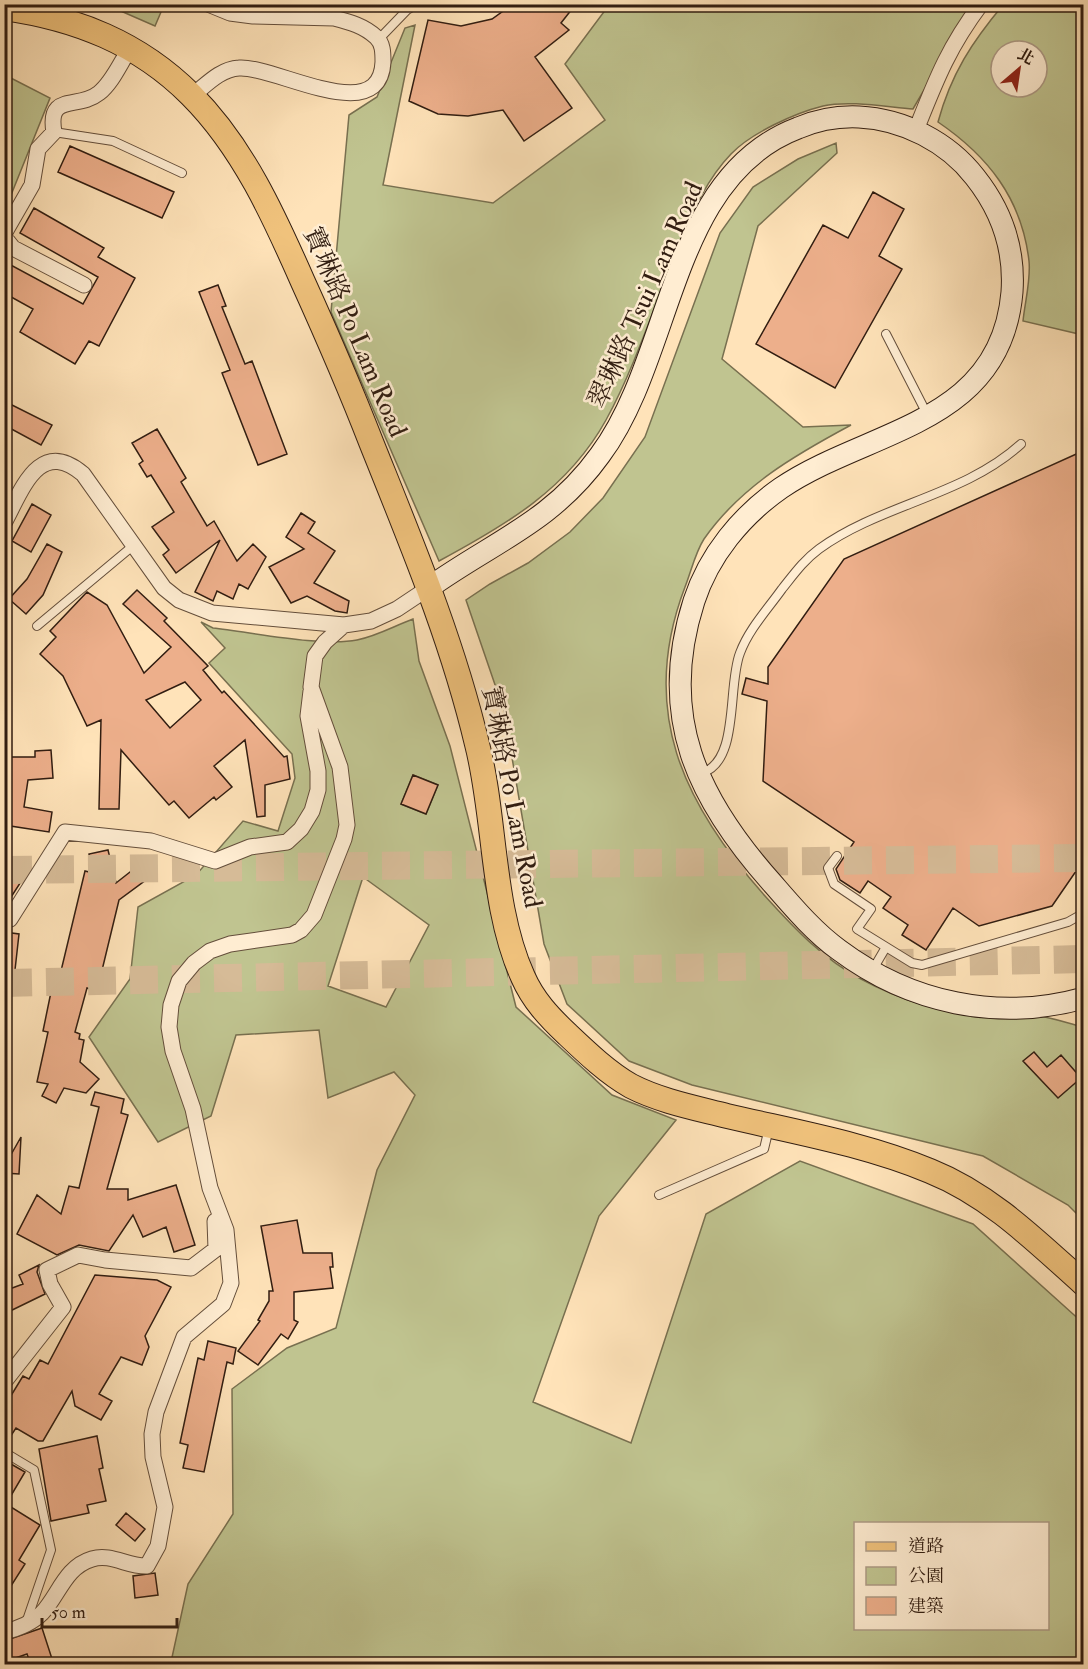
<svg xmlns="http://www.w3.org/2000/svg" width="1088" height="1669" font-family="'IM FELL Double Pica','Noto Serif TC',serif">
	<rect width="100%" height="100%" fill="#ffe3b9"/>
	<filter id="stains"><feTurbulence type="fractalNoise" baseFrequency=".00333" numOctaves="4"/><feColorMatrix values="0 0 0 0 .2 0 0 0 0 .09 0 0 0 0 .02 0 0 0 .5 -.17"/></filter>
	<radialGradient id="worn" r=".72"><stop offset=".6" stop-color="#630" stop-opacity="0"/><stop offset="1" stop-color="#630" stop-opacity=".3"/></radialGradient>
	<path fill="#c0c490" stroke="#787050" stroke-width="1.5" fill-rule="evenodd" d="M 107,5 L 164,5 L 155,26 Z
		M 609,5 L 979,5 L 963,23 L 913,109 C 887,107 849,100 823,106 C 795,113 751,133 731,154 C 704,182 691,217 676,252 C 654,307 634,369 606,420 C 568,489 506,525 439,561 L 331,312 L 349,115 L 377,97 L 405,28 L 415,25 L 383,185 L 493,203 L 605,120 L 565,64 Z
		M 1003,5 L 1083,5 L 1083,335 L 1023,321 C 1025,302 1031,279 1029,261 C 1022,199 988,156 938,122 C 951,74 972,42 1003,5 ZM 1001,51 L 1037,51 L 1037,87 L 1001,87 Z
		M 5,75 L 50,98 L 5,210 Z
		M 836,143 L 837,153 L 758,226 L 722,359 L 803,427 L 851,425 C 795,455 741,486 704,539 C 695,553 691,572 685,587 C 638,710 683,804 765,896 C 793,927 823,959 861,979 C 898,999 939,1012 981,1015 C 998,1017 1016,1012 1033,1015 C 1050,1017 1067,1023 1083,1027 L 1083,1220 L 1068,1205 L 983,1156 L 692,1085 L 629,1061 L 567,1004 L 544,944 L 504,711 L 466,600 L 490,584 L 528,563 L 570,532 L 603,498 L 645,437 L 720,233 L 753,187 L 798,159 Z
		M 413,619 L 419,661 L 450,746 L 516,1007 L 612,1095 L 676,1120 L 599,1216 L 533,1402 L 631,1443 L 706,1214 L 800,1161 L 973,1224 L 1083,1323 L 1083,1664 L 168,1664 L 171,1662 L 188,1584 L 233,1514 L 232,1389 L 287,1348 L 336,1328 L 377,1170 L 415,1095 L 394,1072 L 328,1098 L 319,1030 L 236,1035 L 211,1116 L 158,1142 L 89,1037 L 130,979 L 138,907 L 196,875 L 243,821 L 278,831 L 295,778 L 292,754 L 209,663 L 225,648 L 201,622 L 213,628 C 251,632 322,647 357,640 C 377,636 394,626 413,619 ZM 413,775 L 438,785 L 426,814 L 401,804 ZM 363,877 L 429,925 L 386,1007 L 328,986 ZM 856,1524 L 1048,1524 L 1048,1628 L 856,1628 Z"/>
	<path fill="#edaf8b" stroke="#311d11" stroke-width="1.5" fill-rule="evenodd" d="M 513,4 L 576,4 L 561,23 L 569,30 L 535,57 L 572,108 L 524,141 L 503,110 L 468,116 L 438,114 L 409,101 L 428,20 L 461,26 L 492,19 Z
		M 70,146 L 174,192 L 162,218 L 58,172 Z
		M 873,192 L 904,209 L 879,256 L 902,269 L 835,388 L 756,344 L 823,225 L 848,238 Z
		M 34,208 L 104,248 L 98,257 L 135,278 L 99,346 L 89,341 L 75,364 L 20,332 L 33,309 L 4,293 L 4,273 L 9,264 L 83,304 L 98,277 L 20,233 Z
		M 218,285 L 226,306 L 222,307 L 245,364 L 252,361 L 287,454 L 258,465 L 222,373 L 230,370 L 199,292 Z
		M 4,401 L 52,425 L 41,445 L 4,425 Z
		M 157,429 L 186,478 L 181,482 L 207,526 L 214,521 L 237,561 L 253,544 L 266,557 L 248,589 L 239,584 L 233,599 L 217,591 L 213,601 L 195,592 L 220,540 L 176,573 L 163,555 L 169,550 L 152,527 L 174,512 L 151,475 L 147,477 L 139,464 L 143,461 L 132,443 Z
		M 1083,451 L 1083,861 L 1052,906 L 979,926 L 953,908 L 926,950 L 902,935 L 908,925 L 883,908 L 891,897 L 868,881 L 860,893 L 840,880 L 836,869 L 854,842 L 763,781 L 767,701 L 742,694 L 746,678 L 768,684 L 768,667 L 844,559 Z
		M 32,504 L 51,515 L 31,552 L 12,541 Z
		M 301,513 L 315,522 L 308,533 L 335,551 L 314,583 L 349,601 L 347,613 L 335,611 L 307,596 L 291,603 L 269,567 L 304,549 L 286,537 Z
		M 47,544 L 62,552 L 43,595 L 26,614 L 9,599 L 27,579 Z
		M 137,590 L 167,618 L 164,621 L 208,666 L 203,670 L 222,693 L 224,691 L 284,757 L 287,756 L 290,779 L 265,785 L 265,816 L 257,817 L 245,740 L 214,766 L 232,787 L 216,800 L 214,797 L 189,818 L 174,801 L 169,805 L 121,750 L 119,809 L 99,809 L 101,720 L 87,726 L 63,676 L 40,654 L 56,637 L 50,631 L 87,592 L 107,605 L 144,673 L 171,647 L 123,604 ZM 185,682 L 201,700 L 170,728 L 146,700 Z
		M 51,750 L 53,778 L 28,780 L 24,807 L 52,812 L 49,832 L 4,825 L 4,757 L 35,757 L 35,751 Z
		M 413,775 L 438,785 L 426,814 L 401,804 Z
		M 108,850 L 116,883 L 144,861 L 154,874 L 119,900 L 97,991 L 87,988 L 75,1032 L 80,1034 L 79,1039 L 84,1040 L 80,1062 L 99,1079 L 86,1093 L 64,1088 L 56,1103 L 42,1096 L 48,1084 L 37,1082 L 48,1032 L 43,1031 L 51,992 L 49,993 L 56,969 L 61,971 L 85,871 L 93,873 L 89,854 Z
		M 4,861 L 26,874 L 4,908 Z
		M 4,932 L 19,934 L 14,979 L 4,978 Z
		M 1034,1052 L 1047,1067 L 1061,1055 L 1081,1078 L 1058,1098 L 1023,1061 Z
		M 95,1092 L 124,1099 L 121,1113 L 128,1115 L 107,1189 L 128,1189 L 128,1200 L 176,1185 L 195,1245 L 174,1252 L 166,1227 L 143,1237 L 133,1215 L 109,1251 L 79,1245 L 57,1255 L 17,1234 L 37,1195 L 61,1214 L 69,1186 L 79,1188 L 99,1107 L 91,1105 Z
		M 21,1137 L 19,1174 L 4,1173 L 4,1167 Z
		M 297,1220 L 303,1253 L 332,1253 L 333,1267 L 330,1267 L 333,1288 L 294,1292 L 294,1320 L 298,1322 L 288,1339 L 281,1334 L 258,1365 L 238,1351 L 260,1321 L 258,1320 L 269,1301 L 269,1291 L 273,1291 L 261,1226 Z
		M 39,1265 L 37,1272 L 45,1294 L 4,1314 L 4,1291 L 23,1284 L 19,1275 Z
		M 95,1275 L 157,1280 L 171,1287 L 145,1336 L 149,1347 L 142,1365 L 121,1357 L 99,1394 L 112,1401 L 101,1420 L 75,1406 L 72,1391 L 43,1441 L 38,1441 L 16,1428 L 4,1446 L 4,1407 L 23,1376 L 29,1379 L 40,1360 L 48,1364 Z
		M 208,1341 L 236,1348 L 233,1364 L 227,1362 L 204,1472 L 183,1468 L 188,1445 L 180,1443 L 198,1358 L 204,1360 Z
		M 97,1436 L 103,1468 L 99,1469 L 106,1501 L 87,1505 L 89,1513 L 51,1521 L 39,1449 Z
		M 4,1460 L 25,1472 L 6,1504 L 40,1525 L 19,1560 L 25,1564 L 4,1597 Z
		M 126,1513 L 145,1529 L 135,1541 L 116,1525 Z
		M 155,1573 L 158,1595 L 135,1598 L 133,1576 Z
		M 42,1628 L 54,1665 L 31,1665 L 27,1654 L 4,1662 L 4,1641 Z"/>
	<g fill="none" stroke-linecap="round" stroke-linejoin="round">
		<path stroke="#d6bb97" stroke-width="28" stroke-dasharray="28 14" stroke-linecap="butt" d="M 4,870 L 1084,858
			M 4,983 L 1084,959"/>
		<defs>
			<path id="lane" d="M 379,39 L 407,10 L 417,4
				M 54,132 L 113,141 L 182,173
				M 886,334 L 927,414
				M 37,626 L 134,545
				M 702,773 C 740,761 727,686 740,653 C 749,629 767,610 782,589 C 794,574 804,560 819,549 C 881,504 964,496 1021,444
				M 837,856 L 828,868 L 834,884 L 871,909 L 857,929 L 912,963 L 922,965 L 1068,922 L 1084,913
				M 872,971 L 886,947
				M 659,1195 L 764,1149 L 769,1128
				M 4,1452 L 34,1470 L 51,1550 L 26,1623"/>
			<path id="street" d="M 192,96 C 206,85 220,69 239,68 C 274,65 380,129 383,62 C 383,53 383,43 376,37 C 364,26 350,22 334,18 L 253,16 L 230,13 L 208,4
				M 916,130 C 936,80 948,48 981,4
				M 84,285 L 13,248 L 5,238 L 5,232 L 32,185 L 38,149 L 54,132 C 47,92 78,110 99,93 C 113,82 121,61 131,47
				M 4,523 C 22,490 39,437 83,474 L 164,588 L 179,600 L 212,613 L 344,625
				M 4,918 L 10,919 L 65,832 L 151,841 L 215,861 L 250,847 L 287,842 L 301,829 L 312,811 L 318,790 L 318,771 L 308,716 L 311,691
				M 4,1382 L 63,1307 L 50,1284 L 47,1270 L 78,1255 L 105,1260 L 191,1268 L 216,1249 L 215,1221
				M 4,1632 C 17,1629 32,1623 42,1613 C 59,1595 65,1567 92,1559 C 111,1553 128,1567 147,1566 L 158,1546 L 165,1507 L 153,1457 L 152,1434 L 156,1412 L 184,1337 L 223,1304 L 231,1283 L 226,1230 L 210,1188 L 193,1109 L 173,1051 L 169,1027 L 171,1005 L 179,981 L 194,963 L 210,951 L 230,944 L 292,935 L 301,930 L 314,915 L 344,839 L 347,825 L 340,767 L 311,687 L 315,656 L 325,642 L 344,625 L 371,621 L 397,609 L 430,587"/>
			<path id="secondary" d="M 430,587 C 493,542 552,522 600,455 C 674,356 669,177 798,128 C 817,120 838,116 859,117 C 903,119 948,142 975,177 C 1002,211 1015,249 1012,292 C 1001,425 868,429 781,488 C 741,516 709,555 694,601 C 657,716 697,799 773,884 C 793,907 814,932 839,950 C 910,1003 998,1022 1084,998"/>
			<path id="primary" d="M 4,8 C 76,18 139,43 191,95 C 243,147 274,216 303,282 C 327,335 350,388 371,442 C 411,542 452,639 477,744 C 496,818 491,907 523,977 C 533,1000 549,1017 567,1034 C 586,1052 608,1073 631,1086 C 660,1101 696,1108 727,1116 C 795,1132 865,1144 930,1171 C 990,1195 1036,1241 1084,1284"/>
		</defs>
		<use href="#lane" stroke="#644e3b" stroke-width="10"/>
		<use href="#street" stroke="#644e3b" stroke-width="17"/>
		<use href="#secondary" stroke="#311d11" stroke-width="23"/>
		<use href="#primary" stroke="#311d11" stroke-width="26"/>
		<use href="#lane" stroke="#ffedd2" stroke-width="8"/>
		<use href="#street" stroke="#ffedd2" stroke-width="15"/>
		<use href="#secondary" stroke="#ffedd2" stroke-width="21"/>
		<use href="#primary" stroke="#f0c27c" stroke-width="24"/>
	</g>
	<g text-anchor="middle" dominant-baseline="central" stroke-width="5" stroke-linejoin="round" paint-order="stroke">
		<g font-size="26" fill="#311d11" stroke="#ffedd2">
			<text transform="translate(646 295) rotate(-66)">翠琳路 Tsui Lam Road</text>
			<text transform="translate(355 332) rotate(67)">寶琳路 Po Lam Road</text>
			<text transform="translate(512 797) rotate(79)">寶琳路 Po Lam Road</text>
		</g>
	</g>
	<rect width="1088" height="1669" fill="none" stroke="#ffe3b9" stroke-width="24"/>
	<rect x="6" y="6" width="1076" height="1657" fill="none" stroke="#311d11" stroke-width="3"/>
	<rect x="12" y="12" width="1064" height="1645" fill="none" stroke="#311d11" stroke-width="1.5"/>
	<rect x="854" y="1522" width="195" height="108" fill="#ffedd2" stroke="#ad9a85" stroke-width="1.5"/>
	<rect x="866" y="1542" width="30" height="9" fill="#f0c27c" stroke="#ad9a85" stroke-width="1.5"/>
	<text x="908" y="1552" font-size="18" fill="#311d11">道路</text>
	<rect x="866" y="1567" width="30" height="18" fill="#c0c490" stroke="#ad9a85" stroke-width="1.5"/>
	<text x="908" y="1582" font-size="18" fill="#311d11">公園</text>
	<rect x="866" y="1597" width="30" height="18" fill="#edaf8b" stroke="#ad9a85" stroke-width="1.5"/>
	<text x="908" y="1612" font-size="18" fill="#311d11">建築</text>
	<g transform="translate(1019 69) rotate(29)"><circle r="28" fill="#ffedd2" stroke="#ad9a85" stroke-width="1.5"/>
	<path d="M0-4.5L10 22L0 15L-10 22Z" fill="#8f2418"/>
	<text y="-9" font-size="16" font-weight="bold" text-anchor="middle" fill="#311d11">北</text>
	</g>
	<path d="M42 1618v9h135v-9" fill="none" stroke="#311d11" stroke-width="3"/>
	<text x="51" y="1618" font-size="18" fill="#311d11" stroke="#ffedd2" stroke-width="4.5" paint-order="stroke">50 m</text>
	<rect width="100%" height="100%" filter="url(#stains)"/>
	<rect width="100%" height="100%" fill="url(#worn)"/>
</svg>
